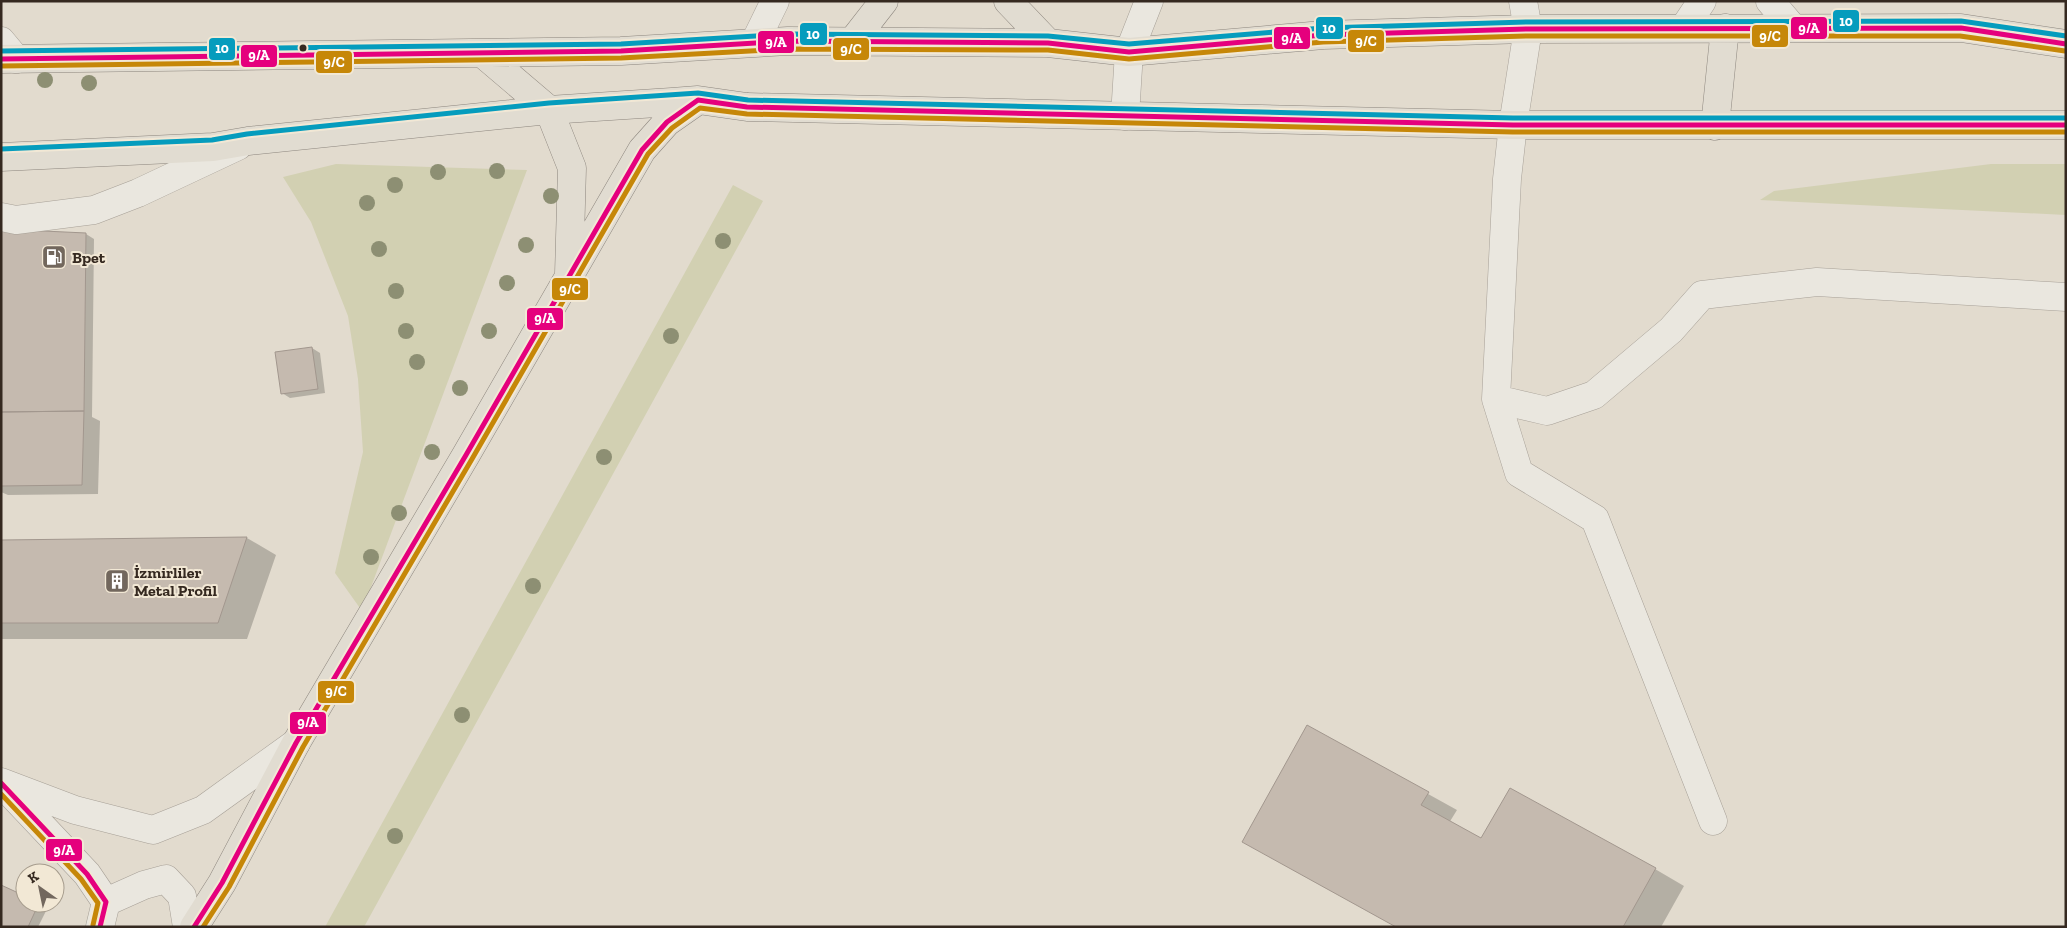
<svg xmlns="http://www.w3.org/2000/svg" width="2067" height="928" font-family="'Zilla Slab',serif">
	<rect width="100%" height="100%" fill="#e2dbce"/>
	<path fill="#d2d0b2" d="M 336,164 L 527,170 L 362,611 L 335,573 L 363,452 L 358,379 L 348,316 L 311,222 L 283,177 Z
		M 1991,164 L 2066,164 L 2066,215 L 1760,200 L 1774,191 Z
		M 733,185 L 763,201 L 364,927 L 325,927 Z"/>
	<path fill="#0003" d="M 1,230 L 86,234 L 94,239 L 92,417 L 100,421 L 98,494 L 8,495 L 1,492 Z
		M 312,348 L 320,353 L 325,393 L 290,398 L 282,393 Z
		M 247,538 L 276,555 L 247,639 L 1,639 L 1,541 Z
		M 1307,727 L 1457,810 L 1449,823 L 1482,840 L 1655,869 L 1684,886 L 1661,927 L 1397,927 Z
		M 25,898 L 25,903 L 37,903 L 47,909 L 38,927 L 1,927 Z"/>
	<path fill="#c5baaf" stroke="#a2978e" d="M 1,229 L 86,233 L 84,411 L 1,412 Z
		M 312,347 L 318,389 L 281,394 L 275,352 Z
		M 84,411 L 82,485 L 1,486 L 1,412 Z
		M 247,537 L 218,623 L 1,623 L 1,540 Z
		M 1307,725 L 1429,792 L 1421,805 L 1481,838 L 1510,788 L 1656,868 L 1623,927 L 1396,927 L 1242,842 Z
		M 1,885 L 25,896 L 25,903 L 39,903 L 28,927 L 1,927 Z"/>
	<g fill="none" stroke-linecap="round" stroke-linejoin="round">
		<defs>
			<path id="minor" d="M 1523,1 L 1528,29 L 1513,125 L 1507,179 L 1496,399 L 1519,473 L 1595,519 L 1713,821
				M 1770,1 L 1793,28
				M 1684,28 L 1702,1
				M 1,41 L 16,59
				M 755,42 L 775,1
				M 1125,116 L 1129,52 L 1149,1
				M 1,217 L 16,220 L 94,210 L 138,193 L 238,146
				M 1496,399 L 1547,411 L 1594,395 L 1671,330 L 1702,295 L 1817,282 L 2066,297
				M 1,782 L 75,810 L 153,830 L 203,810 L 296,743
				M 4,786 L 87,874 L 106,902 L 100,927
				M 106,902 L 144,885 L 166,879 L 182,896 L 187,927"/>
			<path id="major" d="M 1008,1 L 1048,43
				M 852,42 L 884,1
				M 482,53 L 549,110 L 572,168 L 569,274
				M 1,59 L 621,51 L 788,41 L 1048,43 L 1129,52 L 1323,35 L 1528,29 L 1961,28 L 2066,44
				M 1715,126 L 1725,28
				M 1,157 L 213,147 L 248,141 L 549,110 L 672,102 L 698,100 L 747,107 L 1513,125 L 2066,125
				M 194,927 L 222,883 L 296,743 L 466,455 L 642,150 L 667,122 L 697,101"/>
		</defs>
		<use href="#minor" stroke="#a7a097" stroke-width="29"/>
		<use href="#major" stroke="#8d867e" stroke-width="29"/>
		<use href="#minor" stroke="#eae7df" stroke-width="28"/>
		<use href="#major" stroke="#e1dcd1" stroke-width="28"/>
		<defs>
			<path id="bus-1" d="M 1,59 L 621,51 L 788,41 L 1048,43 L 1129,52 L 1323,35 L 1528,29 L 1961,28 L 2066,44
				M 1,783 L 87,874 L 106,902 L 100,927
				M 194,927 L 222,883 L 296,743 L 466,455 L 642,150 L 667,122 L 698,100 L 747,107 L 1513,125 L 2066,125"/>
			<path id="bus-2" d="M 1,66 L 621,58 L 788,49 L 1048,50 L 1129,59 L 1323,42 L 1528,36 L 1960,36 L 2065,51
				M 1,794 L 81,879 L 98,903 L 93,925
				M 203,927 L 229,887 L 303,747 L 472,459 L 648,154 L 672,128 L 700,108 L 747,114 L 1513,132 L 2066,132"/>
			<path id="bus-3" d="M 1,51 L 621,44 L 788,34 L 1048,36 L 1129,44 L 1323,28 L 1528,22 L 1961,21 L 2066,36
				M 1,149 L 212,140 L 247,134 L 549,103 L 698,93 L 748,100 L 1513,118 L 2066,118"/>
		</defs>
		<use href="#bus-1" stroke="#f2e8d5" stroke-width="9"/>
		<use href="#bus-2" stroke="#f2e8d5" stroke-width="9"/>
		<use href="#bus-3" stroke="#f2e8d5" stroke-width="9"/>
		<use href="#bus-1" stroke="#e5007d" stroke-width="5"/>
		<use href="#bus-2" stroke="#c68708" stroke-width="5"/>
		<use href="#bus-3" stroke="#059cbd" stroke-width="5"/>
	</g>
	<g fill="#8d8f73">
		<circle cx="45" cy="80" r="8"/>
		<circle cx="89" cy="83" r="8"/>
		<circle cx="497" cy="171" r="8"/>
		<circle cx="438" cy="172" r="8"/>
		<circle cx="395" cy="185" r="8"/>
		<circle cx="551" cy="196" r="8"/>
		<circle cx="367" cy="203" r="8"/>
		<circle cx="723" cy="241" r="8"/>
		<circle cx="526" cy="245" r="8"/>
		<circle cx="379" cy="249" r="8"/>
		<circle cx="507" cy="283" r="8"/>
		<circle cx="396" cy="291" r="8"/>
		<circle cx="406" cy="331" r="8"/>
		<circle cx="489" cy="331" r="8"/>
		<circle cx="671" cy="336" r="8"/>
		<circle cx="417" cy="362" r="8"/>
		<circle cx="460" cy="388" r="8"/>
		<circle cx="432" cy="452" r="8"/>
		<circle cx="604" cy="457" r="8"/>
		<circle cx="399" cy="513" r="8"/>
		<circle cx="371" cy="557" r="8"/>
		<circle cx="533" cy="586" r="8"/>
		<circle cx="462" cy="715" r="8"/>
		<circle cx="395" cy="836" r="8"/>
	</g>
	<defs>
		<symbol id="fuel-square" viewBox="-11 -11 22 22"><rect x="-9" y="-9" width="18" height="18" rx="4" fill="#72675d" stroke="#f2e8d5"/><path d="M-5.5-6h7V0h2V4h1.3V-2.5L3-4.5l.8-.8L6-3V5H2.5V1h-1V6h-7ZM-4.2-4.7v3.2H.2V-4.7Z" fill="#fff"/></symbol>
		<symbol id="building-square" viewBox="-11 -11 22 22"><rect x="-9" y="-9" width="18" height="18" rx="4" fill="#72675d" stroke="#f2e8d5"/><path d="M-4-6H4V6H1V3H-1V6H-4ZM-2.5-4.3h1.7v1.8h-1.7ZM.8-4.3h1.7v1.8H.8ZM-2.5-1h1.7V.8h-1.7ZM.8-1h1.7V.8H.8Z" fill="#fff"/></symbol>
	</defs>
	<g fill-rule="evenodd">
		<use href="#fuel-square" x="40" y="243" width="28" height="28"/>
		<use href="#building-square" x="103" y="567" width="28" height="28"/>
	</g>
	<circle fill="#352920" stroke="#f2e8d5" stroke-width="2" cx="303" cy="48" r="4.5"/>
	<g text-anchor="middle" dominant-baseline="central" stroke-width="4" stroke-linejoin="round" paint-order="stroke">
		<g font-size="16" font-weight="bold" fill="#352920" stroke="#f2e8d5" text-anchor="start">
			<text x="72" y="257">Bpet</text>
			<text x="134" y="572">İzmirliler<tspan x="134" dy="18">Metal Profil</tspan></text>
		</g>
	</g>
	<g stroke="#f2e8d5" stroke-width="2">
		<rect x="1832" y="9" width="28" height="24" rx="5" fill="#059cbd"/>
		<rect x="1315" y="16" width="29" height="24" rx="5" fill="#059cbd"/>
		<rect x="1790" y="16" width="38" height="24" rx="5" fill="#e5007d"/>
		<rect x="799" y="22" width="29" height="24" rx="5" fill="#059cbd"/>
		<rect x="1751" y="24" width="38" height="24" rx="5" fill="#c68708"/>
		<rect x="1273" y="26" width="38" height="24" rx="5" fill="#e5007d"/>
		<rect x="1347" y="29" width="38" height="24" rx="5" fill="#c68708"/>
		<rect x="757" y="30" width="38" height="24" rx="5" fill="#e5007d"/>
		<rect x="208" y="37" width="28" height="24" rx="5" fill="#059cbd"/>
		<rect x="832" y="37" width="38" height="24" rx="5" fill="#c68708"/>
		<rect x="240" y="44" width="38" height="24" rx="5" fill="#e5007d"/>
		<rect x="315" y="50" width="38" height="24" rx="5" fill="#c68708"/>
		<rect x="551" y="277" width="38" height="24" rx="5" fill="#c68708"/>
		<rect x="526" y="307" width="38" height="24" rx="5" fill="#e5007d"/>
		<rect x="317" y="680" width="38" height="24" rx="5" fill="#c68708"/>
		<rect x="289" y="711" width="38" height="24" rx="5" fill="#e5007d"/>
		<rect x="45" y="838" width="38" height="24" rx="5" fill="#e5007d"/>
	</g>
	<g font-size="14" text-anchor="middle" font-weight="bold" fill="#fff">
		<text x="1846" y="26">10</text>
		<text x="1329" y="33">10</text>
		<text x="1809" y="33">9/A</text>
		<text x="813" y="39">10</text>
		<text x="1770" y="41">9/C</text>
		<text x="1292" y="43">9/A</text>
		<text x="1366" y="46">9/C</text>
		<text x="776" y="47">9/A</text>
		<text x="222" y="53">10</text>
		<text x="851" y="54">9/C</text>
		<text x="259" y="60">9/A</text>
		<text x="334" y="67">9/C</text>
		<text x="570" y="294">9/C</text>
		<text x="545" y="323">9/A</text>
		<text x="336" y="696">9/C</text>
		<text x="308" y="727">9/A</text>
		<text x="64" y="855">9/A</text>
	</g>
	<rect width="2067" height="928" fill="none" stroke="#352920" stroke-width="5"/>
	<g transform="translate(40 888) rotate(327)"><circle r="24" fill="#f2e8d5" stroke="#a69c8d"/>
	<path d="M0-4L9 19L0 12L-9 19Z" fill="#72675d"/>
	<text y="-8" font-size="14" font-weight="bold" text-anchor="middle" fill="#352920">K</text>
	</g>
</svg>
